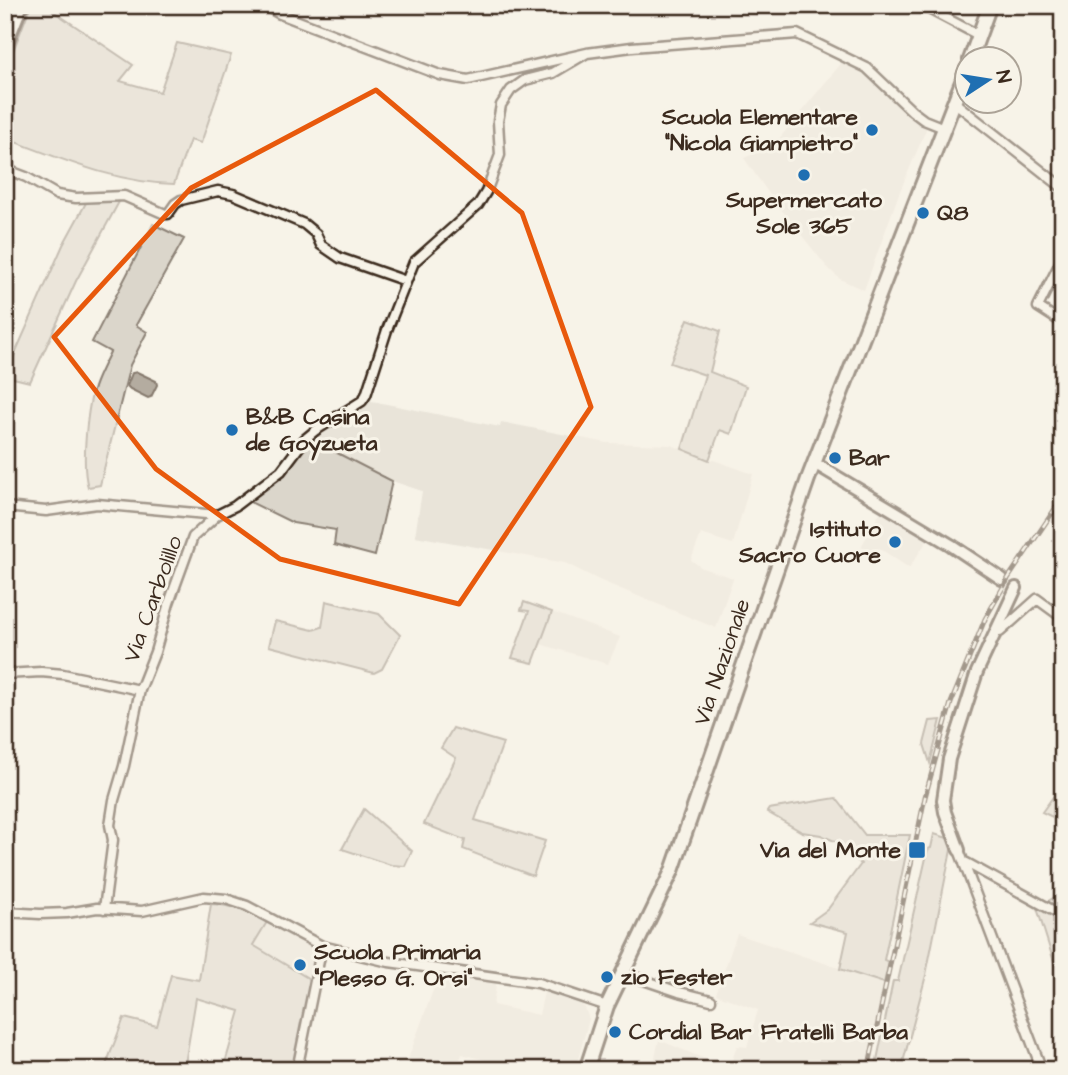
<svg xmlns="http://www.w3.org/2000/svg" width="1068" height="1075" font-family="'Architects Daughter',sans-serif">
	<rect width="100%" height="100%" fill="#f7f3e8"/>
	<filter id="ink" filterUnits="userSpaceOnUse"><feTurbulence type="fractalNoise" baseFrequency=".0143" numOctaves="2"/><feDisplacementMap in="SourceGraphic" scale="14" xChannelSelector="R" yChannelSelector="G"/><feConvolveMatrix kernelMatrix="1 2 1 2 8 2 1 2 1" color-interpolation-filters="sRGB"/></filter>
	<g filter="url(#ink)">
		<path fill="#e9e4d9" d="M 844,60 L 859,69 L 906,113 L 927,127 L 898,196 L 864,290 L 840,279 L 827,267 L 772,198 L 744,158 L 773,146 Z
			M 367,400 L 500,427 L 501,422 L 607,443 L 671,445 L 753,474 L 733,544 L 701,534 L 691,560 L 702,568 L 733,578 L 716,628 L 599,580 L 565,563 L 415,536 L 422,491 L 392,481 L 308,438 Z
			M 882,509 L 929,538 L 909,568 L 879,548 L 874,552 L 861,547 Z
			M 552,612 L 620,637 L 608,664 L 540,644 Z
			M 267,922 L 317,950 L 311,980 L 253,945 Z
			M 737,934 L 884,983 L 865,1070 L 652,1070 L 659,1040 L 729,1069 L 737,1046 L 747,1047 L 758,1010 L 716,994 Z
			M 439,974 L 497,979 L 493,1005 L 539,1015 L 545,988 L 576,999 L 585,1008 L 589,1019 L 575,1070 L 524,1070 L 462,1054 L 456,1070 L 404,1070 Z"/>
		<path fill="#dbd6cb" stroke="#8b8074" stroke-width="2" d="M 31,5 L 44,5 L 133,65 L 120,81 L 160,92 L 177,43 L 231,55 L 201,143 L 190,140 L 174,184 C 116,183 59,158 5,138 L 5,72 Z
			M 120,200 L 76,281 L 30,382 L 5,376 L 63,245 L 87,201 Z
			M 153,224 L 184,239 L 136,325 L 147,332 L 130,365 L 100,485 L 88,487 C 81,465 87,404 96,382 C 100,372 105,362 110,352 L 92,342 Z
			M 688,319 L 720,331 L 710,372 L 746,386 L 731,434 L 720,430 L 709,460 L 682,449 L 705,375 L 670,363 Z
			M 308,438 L 392,481 L 375,556 L 334,545 L 336,530 L 293,523 L 246,500 L 280,475 Z
			M 326,601 L 379,614 L 400,635 L 382,669 L 374,673 L 269,646 L 275,621 L 313,630 L 322,627 Z
			M 524,602 L 552,612 L 533,663 L 512,658 L 529,611 L 521,610 Z
			M 941,720 L 930,763 L 924,744 L 930,721 Z
			M 453,728 L 503,743 L 475,820 L 545,841 L 533,876 L 463,849 L 465,840 L 424,824 L 456,758 L 441,748 Z
			M 1063,783 L 1063,822 L 1042,812 Z
			M 836,798 L 865,835 L 910,835 L 884,960 L 889,962 L 884,983 L 840,969 L 848,932 L 810,922 L 828,909 L 861,864 L 837,842 L 821,835 L 802,832 L 767,812 L 769,809 Z
			M 364,809 L 412,851 L 405,866 L 391,865 L 342,849 Z
			M 934,834 L 951,839 L 952,845 L 926,975 L 901,1070 L 875,1070 L 893,981 L 898,981 L 928,849 L 931,848 Z
			M 1063,892 L 1063,979 L 1059,978 L 1037,908 Z
			M 211,904 C 232,905 249,913 267,922 L 253,945 L 311,980 L 293,1070 L 223,1070 L 240,1011 L 196,998 L 185,1064 L 169,1061 L 167,1070 L 104,1070 L 124,1018 L 157,1026 L 171,975 L 199,980 Z"/>
		<path fill="#b4aca0" stroke="#84786c" stroke-width="2" d="M 137,372 L 156,381 L 157,385 L 151,397 L 148,398 L 130,389 L 127,386 L 132,373 Z"/>
		<g fill="none" stroke-linecap="round" stroke-linejoin="round">
			<defs>
				<path id="street" d="M 264,5 L 280,14 L 440,75 L 468,80 L 587,53 L 632,47 L 797,34 L 867,68 L 912,111 L 924,120 L 944,128
					M 921,5 L 980,36
					M 954,102 L 1063,188
					M 5,169 L 26,177 L 57,195 L 76,198 L 124,196 L 165,214 L 168,214 L 175,204 L 181,200 L 218,191 L 233,194 L 304,224 L 316,234 L 321,245 L 340,258 L 406,281
					M 1063,257 L 1038,307 L 1063,323
					M 5,507 L 46,511 L 97,504 L 217,515
					M 995,632 L 1000,632 L 1037,599 L 1063,618
					M 5,674 L 41,672 L 63,674 L 140,690
					M 959,850 L 1042,1070
					M 963,861 L 1063,916
					M 104,909 L 113,840 L 110,825 L 114,800 L 124,766 L 140,690 L 155,652 L 169,603 L 193,537 L 217,515 L 235,506 L 281,471 L 305,439 L 316,430 L 362,401 L 366,395 L 387,330 L 414,262 L 478,205 L 486,192 L 500,155 L 498,121 L 501,105 L 511,90 L 525,80 L 553,73 L 587,53
					M 5,912 L 40,914 L 67,913 L 97,908 L 142,911 L 204,897 L 226,899 L 247,906 L 322,946 L 389,962 L 538,983 L 607,1006
					M 623,973 L 679,992 L 711,1000
					M 297,1070 L 322,946"/>
				<path id="secondary" d="M 5,48 L 22,5
					M 814,463 L 951,545 L 1002,579
					M 959,850 L 945,812 L 943,800 L 949,759 L 977,672 L 1016,588"/>
				<path id="primary" d="M 970,60 L 990,5
					M 586,1070 L 607,1006 L 672,871 L 808,479 L 967,69"/>
			</defs>
			<use href="#street" stroke="#3b2a1e" stroke-width="13"/>
			<use href="#secondary" stroke="#3b2a1e" stroke-width="16"/>
			<use href="#primary" stroke="#3b2a1e" stroke-width="18"/>
			<use href="#street" stroke="#f7f3e8" stroke-width="8"/>
			<use href="#secondary" stroke="#f7f3e8" stroke-width="10"/>
			<use href="#primary" stroke="#f7f3e8" stroke-width="12"/>
			<defs>
				<path id="rail" d="M 868,1070 L 925,797 L 951,703 L 985,619 L 1009,577 L 1063,497"/>
			</defs>
			<use href="#rail" stroke="#3b2a1e" stroke-width="5"/>
			<use href="#rail" stroke="#f7f3e8" stroke-width="2.5" stroke-dasharray="8" stroke-linecap="butt"/>
		</g>
	</g>
	<path d="M0 0H1068V1075H0ZM 376,90 L 522,213 L 591,407 L 459,604 L 280,559 L 156,469 L 54,337 L 191,188 Z" fill="#f7f3e8" fill-opacity=".55" fill-rule="evenodd"/>
	<path fill="none" stroke="#e8590c" stroke-width="5" stroke-linejoin="round" d="M 376,90 L 522,213 L 591,407 L 459,604 L 280,559 L 156,469 L 54,337 L 191,188 Z"/>
	<g fill="#1f6fb2" stroke="#f7f3e8" stroke-width="2.5">
		<circle cx="872" cy="130" r="7"/>
		<circle cx="804" cy="175" r="7"/>
		<circle cx="923" cy="213" r="7"/>
		<circle cx="232" cy="430" r="7"/>
		<circle cx="835" cy="458" r="7"/>
		<circle cx="895" cy="542" r="7"/>
		<rect x="908" y="841" width="18" height="18" rx="3.5"/>
		<circle cx="300" cy="965" r="7"/>
		<circle cx="607" cy="977" r="7"/>
		<circle cx="615" cy="1032" r="7"/>
	</g>
	<g text-anchor="middle" dominant-baseline="central" stroke-width="6" stroke-linejoin="round" paint-order="stroke">
		<g font-size="23" font-weight="bold" fill="#3b2a1e" stroke="#f7f3e8" text-anchor="start">
			<text x="858" y="117" text-anchor="end">Scuola Elementare<tspan x="858" dy="26">"Nicola Giampietro"</tspan></text>
			<text x="804" y="200" text-anchor="middle">Supermercato<tspan x="804" dy="26">Sole 365</tspan></text>
			<text x="937" y="213">Q8</text>
			<text x="246" y="417">B&amp;B Casina<tspan x="246" dy="26">de Goyzueta</tspan></text>
			<text x="849" y="458">Bar</text>
			<text x="881" y="529" text-anchor="end">Istituto<tspan x="881" dy="26">Sacro Cuore</tspan></text>
			<text x="901" y="850" text-anchor="end">Via del Monte</text>
			<text x="314" y="952">Scuola Primaria<tspan x="314" dy="26">"Plesso G. Orsi"</tspan></text>
			<text x="621" y="977">zio Fester</text>
			<text x="629" y="1032">Cordial Bar Fratelli Barba</text>
		</g>
		<g font-size="23" fill="#3b2a1e" stroke="#f7f3e8">
			<text transform="translate(153 599) rotate(-70)">Via Carbolillo</text>
			<text transform="translate(722 662) rotate(-71)">Via Nazionale</text>
		</g>
	</g>
	<rect width="1068" height="1075" fill="none" stroke="#f7f3e8" stroke-width="28"/>
	<rect x="14" y="14" width="1040" height="1047" fill="none" stroke="#3b2a1e" stroke-width="2.5" filter="url(#ink)"/>
	<g transform="translate(988 80) rotate(78)"><circle r="33" fill="#f7f3e8" stroke="#aca397" stroke-width="2"/>
	<path d="M0-5L12 26L0 18L-12 26Z" fill="#1f6fb2"/>
	<text y="-10" font-size="19" font-weight="bold" text-anchor="middle" fill="#3b2a1e">N</text>
	</g>
</svg>
